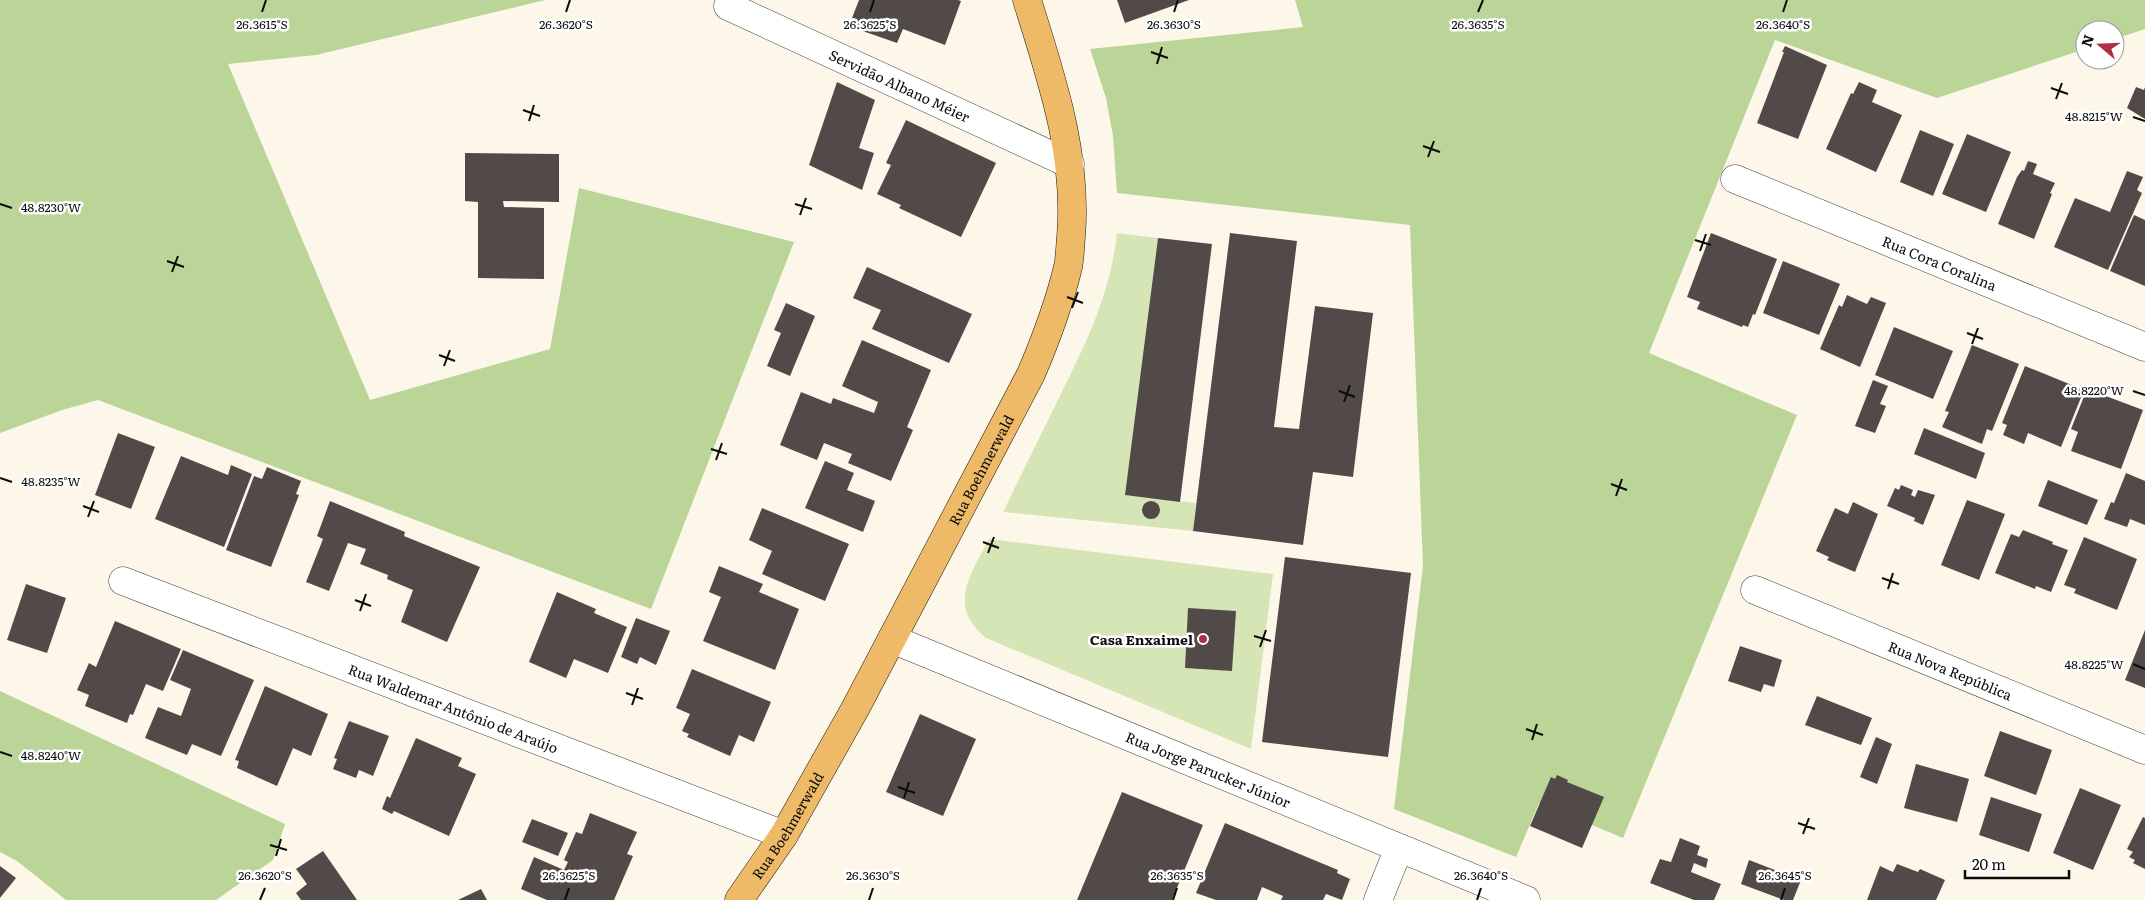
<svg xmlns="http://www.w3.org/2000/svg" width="2145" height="900" font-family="Literata,serif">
	<rect width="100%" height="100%" fill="#fdf7e9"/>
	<path fill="#d5e5b6" d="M 1117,233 L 1158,238 L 1125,495 L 1196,503 L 1193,531 L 1003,512 C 1021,475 1039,438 1057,402 C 1085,345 1110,297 1117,233 Z
		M 989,539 L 1273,574 L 1251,749 L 986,638 C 947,606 970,576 989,539 Z"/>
	<path fill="#bbd497" d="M 0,0 L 545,0 L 316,55 L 228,64 L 370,400 L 550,349 L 579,188 L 794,242 L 651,609 L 98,400 L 62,410 L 0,433 Z
		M 1295,0 L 2145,0 L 2145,29 L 2115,39 L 2115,30 L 2085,30 L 2085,49 L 1937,98 L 1775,40 L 1649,353 L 1797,415 L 1623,838 L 1539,803 L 1516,857 L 1394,809 L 1423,566 L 1410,225 L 1117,193 L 1113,136 L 1106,98 L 1090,49 L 1303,27 Z
		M 0,691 L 285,824 L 273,860 L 216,900 L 66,900 L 17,861 L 0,852 Z"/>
	<path fill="#524a48" d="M 859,0 L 958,0 L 961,1 L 945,45 L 903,29 L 897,43 L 854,28 L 857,19 L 852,18 Z
		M 1117,0 L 1189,0 L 1125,23 Z
		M 1785,46 L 1827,65 L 1798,139 L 1757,123 L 1784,52 L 1782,52 Z
		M 837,82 L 875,100 L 859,148 L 874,153 L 862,190 L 809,165 Z
		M 1859,82 L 1877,90 L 1872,102 L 1902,115 L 1876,172 L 1826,149 L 1851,93 L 1853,94 Z
		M 2136,87 L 2144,90 L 2145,87 L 2145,119 L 2127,108 Z
		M 906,120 L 996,163 L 961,237 L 899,208 L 901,205 L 877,194 L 891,165 L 886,163 Z
		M 1920,130 L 1954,144 L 1933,196 L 1900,182 Z
		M 1967,134 L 2011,152 L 1986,212 L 1942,194 Z
		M 465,153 L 559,154 L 559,202 L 503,201 L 504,207 L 544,208 L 544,279 L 478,278 L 478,202 L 465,201 Z
		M 2028,161 L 2037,164 L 2033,174 L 2055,183 L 2050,193 L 2052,194 L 2034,239 L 1998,224 L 2017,177 L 2022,170 L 2024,171 Z
		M 2127,171 L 2143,177 L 2137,190 L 2142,193 L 2108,270 L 2054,247 L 2075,198 L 2110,212 Z
		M 2134,215 L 2145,220 L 2145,286 L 2110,271 Z
		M 1230,233 L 1297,241 L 1274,427 L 1299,429 L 1315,306 L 1373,313 L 1353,477 L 1313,472 L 1303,545 L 1193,531 Z
		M 1711,233 L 1777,259 L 1755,315 L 1753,314 L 1748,327 L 1743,325 L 1742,327 L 1697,309 L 1700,302 L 1687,297 Z
		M 1158,238 L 1212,244 L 1180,502 L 1125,495 Z
		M 1783,261 L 1840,284 L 1819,335 L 1763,313 Z
		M 867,267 L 972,314 L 949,363 L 872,329 L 881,310 L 853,298 Z
		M 1847,295 L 1867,304 L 1871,297 L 1886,303 L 1860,367 L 1820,349 L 1839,305 L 1842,307 Z
		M 786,303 L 815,316 L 790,376 L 767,366 L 781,333 L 774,330 Z
		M 1894,327 L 1953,351 L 1933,399 L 1875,375 Z
		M 862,340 L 931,370 L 907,427 L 913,430 L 891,481 L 848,463 L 852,454 L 824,443 L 817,460 L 780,445 L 801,392 L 831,404 L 833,398 L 874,413 L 878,402 L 842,386 Z
		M 1972,345 L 2019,364 L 1992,431 L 1987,429 L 1982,444 L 1942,427 L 1949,412 L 1945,411 Z
		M 2025,366 L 2084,390 L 2061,447 L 2028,433 L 2024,444 L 2003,435 L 2007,425 L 2002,423 Z
		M 1873,380 L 1888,386 L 1880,404 L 1886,406 L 1875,433 L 1855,426 Z
		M 2087,389 L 2143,410 L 2121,469 L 2071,451 L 2078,432 L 2071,429 Z
		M 1924,428 L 1985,453 L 1976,479 L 1914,454 Z
		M 118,433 L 155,447 L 131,509 L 95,495 Z
		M 181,456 L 228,475 L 231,465 L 252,474 L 224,547 L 155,519 Z
		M 825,461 L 854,473 L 847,490 L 875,501 L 863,532 L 805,508 Z
		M 267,467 L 301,481 L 296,494 L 299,495 L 271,567 L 226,550 L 254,476 L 262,479 Z
		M 2126,473 L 2145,481 L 2145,525 L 2130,519 L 2127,527 L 2104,519 L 2111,502 L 2114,503 Z
		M 2048,480 L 2098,500 L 2087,525 L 2038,506 Z
		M 1901,485 L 1913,490 L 1911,495 L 1915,497 L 1918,490 L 1935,495 L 1923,525 L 1914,521 L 1915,518 L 1887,506 L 1895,488 L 1899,490 Z
		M 1967,500 L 2005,514 L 1979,580 L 1941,565 Z
		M1142 510a9 9 0 1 1 18 0a9 9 0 1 1-18 0Z
		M 330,501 L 405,532 L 404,536 L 480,567 L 447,642 L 401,622 L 413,590 L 387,579 L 388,575 L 360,564 L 366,549 L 348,543 L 329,591 L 306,582 L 323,539 L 317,536 Z
		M 1853,502 L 1878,514 L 1855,572 L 1827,560 L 1829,557 L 1816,551 L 1835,508 L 1848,514 Z
		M 762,508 L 849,544 L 825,601 L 762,574 L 772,551 L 749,540 Z
		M 2023,530 L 2053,542 L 2052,544 L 2068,550 L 2051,592 L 2036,586 L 2035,589 L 1995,573 L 2011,534 L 2019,537 Z
		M 2084,537 L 2137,559 L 2117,610 L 2074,593 L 2076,589 L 2064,585 Z
		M 1285,557 L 1411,573 L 1388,757 L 1262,742 Z
		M 719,566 L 763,584 L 759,592 L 799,609 L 775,670 L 703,641 L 721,597 L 709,592 Z
		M 26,584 L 66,598 L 47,653 L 7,640 Z
		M 557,592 L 596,609 L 594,613 L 627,627 L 608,673 L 574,659 L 566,678 L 529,662 Z
		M 1188,608 L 1236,611 L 1232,671 L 1185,668 Z
		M 636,618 L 670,631 L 656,665 L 640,657 L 637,664 L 621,657 Z
		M 115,621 L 181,649 L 163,691 L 146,684 L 133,715 L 130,714 L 127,723 L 85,706 L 89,695 L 77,690 L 89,663 L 96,667 Z
		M 2145,630 L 2145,688 L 2125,680 Z
		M 1740,646 L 1782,660 L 1774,687 L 1764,684 L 1761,692 L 1728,681 Z
		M 183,650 L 254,680 L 221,756 L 192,744 L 187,755 L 145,738 L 158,707 L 181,716 L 191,689 L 170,680 Z
		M 692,669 L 771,702 L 754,742 L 739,735 L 730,756 L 687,737 L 689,734 L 682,731 L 690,714 L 676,708 Z
		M 265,686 L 328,714 L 311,756 L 293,748 L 277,786 L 237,768 L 239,761 L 235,760 Z
		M 1817,696 L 1872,718 L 1861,745 L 1805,725 Z
		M 920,714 L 976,739 L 943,816 L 886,792 Z
		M 349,721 L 389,736 L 373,776 L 359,770 L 356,778 L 333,769 L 337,759 L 334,758 Z
		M 2000,731 L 2052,750 L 2036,795 L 1984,776 Z
		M 1876,737 L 1892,744 L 1877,784 L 1860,777 Z
		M 416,738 L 462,758 L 458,766 L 476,774 L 449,836 L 394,811 L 392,814 L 382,809 L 387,796 L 390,798 Z
		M 1916,764 L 1969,779 L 1957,822 L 1904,808 Z
		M 1557,775 L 1568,780 L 1567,782 L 1604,797 L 1582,848 L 1530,826 L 1551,777 L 1555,779 Z
		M 2080,788 L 2121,805 L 2093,870 L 2053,853 Z
		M 1122,792 L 1203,825 L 1172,900 L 1077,900 Z
		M 1991,797 L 2042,814 L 2029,852 L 1979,835 Z
		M 590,813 L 637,832 L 627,854 L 633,856 L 614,900 L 547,900 L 521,889 L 534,857 L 564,870 L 568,862 L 564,860 L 576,832 L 582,834 Z
		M 2143,817 L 2145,818 L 2145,869 L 2133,863 L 2135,860 L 2129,857 L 2133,852 L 2127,849 Z
		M 532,819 L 568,833 L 558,856 L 522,842 Z
		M 1225,823 L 1338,870 L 1337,873 L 1350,879 L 1342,900 L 1326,894 L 1323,900 L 1281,900 L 1283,896 L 1262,887 L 1257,900 L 1216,900 L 1196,893 Z
		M 1680,838 L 1700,846 L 1697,855 L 1708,859 L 1706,868 L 1694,863 L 1691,872 L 1721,884 L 1714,900 L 1694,900 L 1650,883 L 1660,859 L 1671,862 Z
		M 323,851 L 357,900 L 301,900 L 296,893 L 307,884 L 296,869 Z
		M 1749,860 L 1801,880 L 1793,900 L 1784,900 L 1741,884 Z
		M 1897,864 L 1918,872 L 1920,869 L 1945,880 L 1936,900 L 1867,900 L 1880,866 L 1893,872 Z
		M 0,866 L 16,878 L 0,898 Z
		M 481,889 L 487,900 L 458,900 Z"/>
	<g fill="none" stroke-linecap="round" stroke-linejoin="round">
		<defs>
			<g id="minor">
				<path id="s1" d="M 728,6 L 1070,164"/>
				<path id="s2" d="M 1735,179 L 2145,347"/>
				<path id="s3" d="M 123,581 L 784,835"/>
				<path id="s4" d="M 1755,590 L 2145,750"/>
				<path id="s5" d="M 892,639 L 1526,900"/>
				<path d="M 1378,900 L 1399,848"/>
			</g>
			<g id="major">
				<path id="s6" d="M 739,900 L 784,835 L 855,709 L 1031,374 C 1046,339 1059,304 1068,267 C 1070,257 1070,247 1071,237 C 1078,154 1051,77 1027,0"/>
			</g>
		</defs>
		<use href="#minor" stroke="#3d3d3d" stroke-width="29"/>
		<use href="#major" stroke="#1b1b1b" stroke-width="29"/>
		<use href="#minor" stroke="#fff" stroke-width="28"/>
		<use href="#major" stroke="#eeba68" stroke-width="28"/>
	</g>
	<path fill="none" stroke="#0a0a0a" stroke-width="2" d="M 262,12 L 266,0M 566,12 L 570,0M 870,12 L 874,0M 1174,12 L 1178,0M 1478,12 L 1483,0M 1783,12 L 1787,0M 1151,52 L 1168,58M 1157,64 L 1162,47M 2051,88 L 2068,94M 2056,99 L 2062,83M 523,110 L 540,116M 2133,117 L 2145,121M 529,121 L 534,105M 1423,146 L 1440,152M 1428,157 L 1434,141M 0,204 L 12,208M 795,204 L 812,209M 800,215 L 806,198M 1695,240 L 1711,245M 1700,251 L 1706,234M 167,261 L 184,267M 172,272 L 178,256M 1067,297 L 1083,303M 1072,308 L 1078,292M 1967,333 L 1983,339M 1972,344 L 1978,328M 439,355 L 455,361M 444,366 L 450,350M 1339,391 L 1355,397M 2133,391 L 2145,395M 1344,402 L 1350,385M 711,449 L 727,454M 716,460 L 722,443M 0,478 L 12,482M 1611,484 L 1627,490M 1616,496 L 1622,479M 83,506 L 99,512M 88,517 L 94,501M 983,542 L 999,548M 988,553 L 994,537M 1882,578 L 1899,584M 1888,589 L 1893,573M 355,600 L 371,606M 360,611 L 366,594M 1254,636 L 1271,641M 1260,647 L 1266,630M 2133,664 L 2145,669M 626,693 L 643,699M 632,705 L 638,688M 1526,729 L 1543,735M 1532,740 L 1537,724M 0,752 L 12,756M 898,787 L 915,793M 904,798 L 909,782M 1798,823 L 1815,829M 1803,834 L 1809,818M 270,845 L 287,850M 276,856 L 281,839M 260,900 L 265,888M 565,900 L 569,888M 869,900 L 873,888M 1173,900 L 1177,888M 1477,900 L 1481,888M 1781,900 L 1785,888"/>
	<circle fill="#af2e47" stroke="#fff" stroke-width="2" cx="1203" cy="639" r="5"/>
	<g text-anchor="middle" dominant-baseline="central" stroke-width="5" stroke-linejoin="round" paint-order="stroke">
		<g font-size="14" fill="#0a0a0a" stroke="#fff">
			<text stroke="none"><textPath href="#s1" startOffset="189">Servidão Albano Méier</textPath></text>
			<text stroke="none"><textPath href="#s2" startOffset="221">Rua Cora Coralina</textPath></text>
			<text stroke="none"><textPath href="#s6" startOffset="494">Rua Boehmerwald</textPath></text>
			<text stroke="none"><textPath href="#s4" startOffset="211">Rua Nova República</textPath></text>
			<text stroke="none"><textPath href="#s3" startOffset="354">Rua Waldemar Antônio de Araújo</textPath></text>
			<text stroke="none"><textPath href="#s5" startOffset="342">Rua Jorge Parucker Júnior</textPath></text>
			<text stroke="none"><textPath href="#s6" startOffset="89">Rua Boehmerwald</textPath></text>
		</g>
		<g font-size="14" font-weight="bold" fill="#0a0a0a" stroke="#fff" text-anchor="end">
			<text x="1193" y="639">Casa Enxaimel</text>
		</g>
	</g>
	<g font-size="12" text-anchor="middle" fill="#0a0a0a" stroke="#fff" stroke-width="5" stroke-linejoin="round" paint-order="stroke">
		<text x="262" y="29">26.3615°S</text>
		<text x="566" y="29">26.3620°S</text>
		<text x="870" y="29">26.3625°S</text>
		<text x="1174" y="29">26.3630°S</text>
		<text x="1478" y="29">26.3635°S</text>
		<text x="1783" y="29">26.3640°S</text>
		<text x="2094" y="121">48.8215°W</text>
		<text x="51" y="212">48.8230°W</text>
		<text x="2094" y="395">48.8220°W</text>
		<text x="51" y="486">48.8235°W</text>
		<text x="2094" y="669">48.8225°W</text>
		<text x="51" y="760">48.8240°W</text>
		<text x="265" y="880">26.3620°S</text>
		<text x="569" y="880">26.3625°S</text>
		<text x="873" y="880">26.3630°S</text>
		<text x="1177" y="880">26.3635°S</text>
		<text x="1481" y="880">26.3640°S</text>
		<text x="1785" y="880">26.3645°S</text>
	</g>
	<g transform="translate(2100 45) rotate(289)"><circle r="24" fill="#ffffff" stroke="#9d9d9d"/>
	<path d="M0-4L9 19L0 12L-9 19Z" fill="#af2e47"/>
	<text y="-8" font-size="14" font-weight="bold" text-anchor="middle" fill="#0a0a0a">N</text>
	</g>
	<path d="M1965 870v8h104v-8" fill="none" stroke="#0a0a0a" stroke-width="2.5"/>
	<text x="1972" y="870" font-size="15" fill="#0a0a0a" stroke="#ffffff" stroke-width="4" paint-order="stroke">20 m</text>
</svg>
